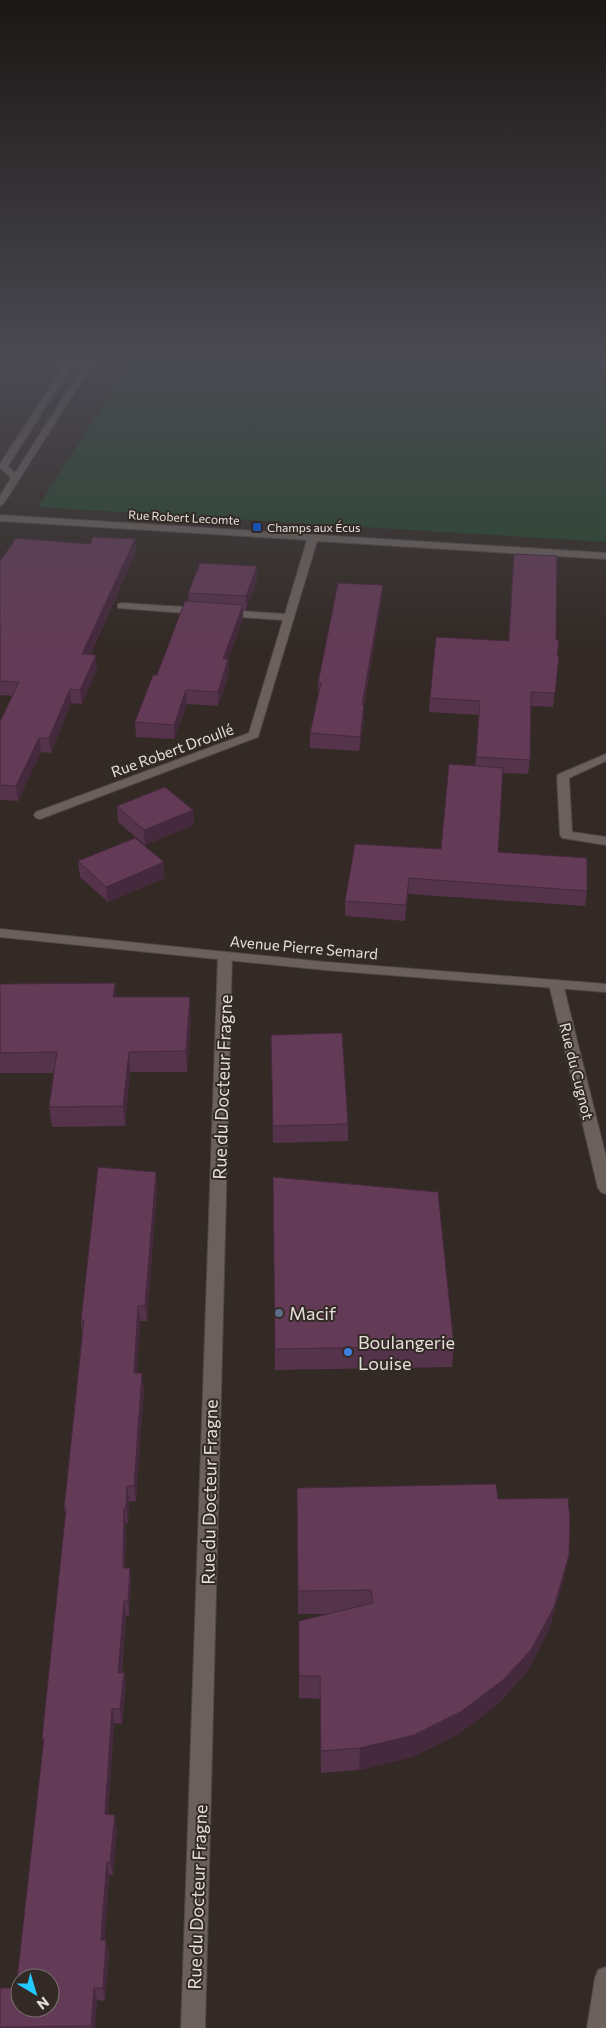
<svg xmlns="http://www.w3.org/2000/svg" width="606" height="2028" font-family="Commissioner,sans-serif">
	<rect width="100%" height="100%" fill="#332a26"/>
	<path fill="#26462c" d="M 133,359 L 606,359 L 606,542 L 38,507 Z"/>
	<g fill="none" stroke-linecap="round" stroke-linejoin="round">
		<defs>
			<path id="minor" d="M 68,359 L 76,359 L 8,466 L 15,473 L 88,359 L 96,359 L 4,503 L 0,506 L 0,496 L 11,478 L 0,468 L 0,464 Z
				M 0,515 L 606,553 L 606,559 L 317,541 L 258,737 L 40,819 L 36,818 L 34,815 L 36,812 L 249,733 L 283,620 L 225,616 L 220,613 L 225,610 L 285,614 L 307,540 L 0,521 Z
				M 122,603 L 199,608 L 204,611 L 199,614 L 118,608 L 118,604 Z
				M 606,754 L 606,761 L 569,778 L 572,832 L 606,837 L 606,845 L 562,838 L 560,835 L 557,776 L 559,774 Z
				M 225,952 L 232,956 L 205,2028 L 181,2028 L 218,956 Z
				M 556,980 L 561,981 L 563,984 L 606,1157 L 606,1194 L 601,1192 L 598,1188 L 549,984 L 551,981 Z"/>
			<path id="secondary" d="M 0,929 L 325,962 L 606,984 L 606,992 L 325,970 L 0,937 Z
				M 606,1967 L 606,2028 L 587,2028 L 595,1978 L 598,1970 Z"/>
		</defs>
		<use href="#minor" stroke="#504744" stroke-width="2"/>
		<use href="#secondary" stroke="#504744" stroke-width="2"/>
		<use href="#minor" fill="#6b605c" fill-rule="evenodd"/>
		<use href="#secondary" fill="#6b605c" fill-rule="evenodd"/>
	</g>
	<path fill="#55334a" d="M 135,539 L 136,552 L 90,655 L 97,669 L 82,704 L 71,703 L 51,753 L 41,752 L 18,801 L 0,800 L 0,722 L 13,696 L 0,695 L 0,561 L 90,544 Z
		M 514,554 L 556,640 L 557,656 L 559,656 L 553,707 L 531,706 L 530,760 L 528,774 L 503,773 L 498,852 L 587,891 L 585,906 L 408,894 L 405,921 L 345,916 L 345,901 L 441,849 L 475,766 L 479,715 L 429,712 L 430,698 L 508,641 Z
		M 257,580 L 246,610 L 243,610 L 243,619 L 228,659 L 229,674 L 218,706 L 187,704 L 174,739 L 136,737 L 135,722 L 157,675 L 189,602 L 188,593 Z
		M 382,599 L 364,705 L 364,719 L 359,751 L 310,748 L 310,733 L 318,697 L 318,683 Z
		M 117,806 L 193,810 L 194,825 L 145,845 L 118,822 Z
		M 78,861 L 165,878 L 108,902 L 80,877 Z
		M 0,984 L 116,997 L 191,1017 L 187,1072 L 130,1072 L 125,1126 L 52,1127 L 49,1107 L 54,1073 L 0,1073 Z
		M 271,1035 L 348,1124 L 348,1141 L 273,1143 Z
		M 156,1172 L 157,1187 L 147,1321 L 140,1321 L 137,1373 L 144,1388 L 136,1501 L 129,1502 L 128,1523 L 126,1523 L 125,1568 L 130,1568 L 131,1583 L 129,1616 L 126,1616 L 122,1672 L 124,1672 L 126,1686 L 122,1724 L 114,1723 L 108,1814 L 117,1828 L 113,1875 L 109,1875 L 106,1922 L 104,1940 L 109,1953 L 105,2001 L 97,2000 L 95,2028 L 0,2028 L 0,1988 L 16,1988 L 44,1746 L 42,1738 L 66,1516 L 64,1509 L 82,1333 L 81,1320 Z
		M 273,1177 L 454,1346 L 452,1367 L 275,1370 Z
		M 297,1488 L 498,1499 L 564,1578 L 549,1630 L 527,1672 L 500,1702 L 459,1734 L 412,1757 L 359,1770 L 321,1773 L 320,1699 L 299,1698 L 299,1621 L 330,1614 L 298,1614 Z"/>
	<path fill="#45293c" d="M 135,539 L 136,552 L 83,668 L 82,654 Z
		M 257,566 L 257,580 L 246,610 L 246,596 Z
		M 383,585 L 382,599 L 361,719 L 362,705 Z
		M 243,605 L 243,619 L 223,673 L 223,659 Z
		M 96,655 L 97,669 L 82,704 L 80,690 Z
		M 228,659 L 229,674 L 218,706 L 218,692 Z
		M 70,689 L 71,703 L 51,753 L 49,738 Z
		M 186,690 L 187,704 L 174,739 L 174,725 Z
		M 364,705 L 364,719 L 359,751 L 360,737 Z
		M 39,738 L 41,752 L 18,801 L 16,786 Z
		M 193,810 L 194,825 L 145,845 L 144,830 Z
		M 164,862 L 165,878 L 108,902 L 106,887 Z
		M 409,878 L 408,894 L 405,921 L 406,905 Z
		M 115,983 L 117,1003 L 113,997 Z
		M 190,997 L 191,1017 L 187,1072 L 186,1051 Z
		M 129,1052 L 130,1072 L 125,1126 L 123,1106 Z
		M 156,1172 L 157,1187 L 147,1321 L 145,1306 Z
		M 138,1306 L 140,1321 L 136,1389 L 134,1373 Z
		M 142,1373 L 144,1388 L 136,1501 L 134,1486 Z
		M 127,1486 L 129,1502 L 128,1523 L 126,1508 Z
		M 124,1508 L 126,1523 L 125,1583 L 123,1568 Z
		M 569,1555 L 564,1578 L 549,1630 L 527,1672 L 500,1702 L 459,1734 L 412,1757 L 359,1770 L 360,1748 Z
		M 130,1568 L 131,1583 L 129,1616 L 128,1601 Z
		M 124,1601 L 126,1616 L 120,1687 L 118,1673 Z
		M 124,1672 L 126,1686 L 122,1724 L 120,1709 Z
		M 112,1709 L 114,1723 L 107,1828 L 105,1814 Z
		M 115,1815 L 117,1828 L 113,1875 L 110,1862 Z
		M 107,1862 L 109,1875 L 104,1953 L 101,1940 Z
		M 106,1940 L 109,1953 L 105,2001 L 103,1988 Z
		M 94,1988 L 97,2000 L 95,2028 L 92,2028 Z"/>
	<path fill="#633b56" stroke="#45293c" fill-rule="evenodd" d="M 93,537 L 135,539 L 82,654 L 96,655 L 80,690 L 70,689 L 49,738 L 39,738 L 16,786 L 0,785 L 0,722 L 19,682 L 0,681 L 0,561 L 16,538 L 90,544 Z
		M 514,554 L 557,556 L 556,640 L 559,640 L 557,656 L 559,656 L 555,693 L 531,692 L 530,760 L 476,757 L 480,701 L 430,698 L 436,637 L 509,641 Z
		M 200,563 L 257,566 L 246,596 L 188,593 Z
		M 338,583 L 383,585 L 362,705 L 364,705 L 360,737 L 310,733 L 321,683 L 318,683 Z
		M 185,601 L 243,605 L 223,659 L 228,659 L 218,692 L 186,690 L 174,725 L 135,722 L 153,675 L 157,675 Z
		M 449,764 L 503,768 L 498,852 L 587,858 L 587,891 L 409,878 L 406,905 L 345,901 L 355,844 L 441,849 Z
		M 165,787 L 193,810 L 144,830 L 117,806 Z
		M 135,838 L 164,862 L 106,887 L 78,861 Z
		M 115,983 L 113,997 L 190,997 L 186,1051 L 129,1052 L 123,1106 L 49,1107 L 57,1052 L 0,1053 L 0,984 Z
		M 342,1033 L 348,1124 L 273,1126 L 271,1035 Z
		M 98,1167 L 156,1172 L 145,1306 L 138,1306 L 134,1373 L 142,1373 L 134,1486 L 127,1486 L 126,1508 L 124,1508 L 123,1568 L 130,1568 L 128,1601 L 124,1601 L 118,1673 L 124,1672 L 120,1709 L 112,1709 L 105,1814 L 115,1815 L 110,1862 L 107,1862 L 103,1908 L 101,1940 L 106,1940 L 103,1988 L 94,1988 L 91,2026 L 0,2027 L 0,1988 L 16,1988 L 44,1738 L 42,1738 L 66,1509 L 64,1509 L 84,1320 L 81,1320 ZM 20,1978 L 50,1978 L 50,2008 L 20,2008 Z
		M 273,1177 L 438,1192 L 454,1346 L 275,1349 Z
		M 496,1484 L 498,1499 L 568,1498 L 570,1520 L 569,1555 L 554,1607 L 531,1650 L 503,1680 L 462,1711 L 414,1735 L 360,1748 L 321,1751 L 320,1676 L 299,1676 L 299,1621 L 373,1603 L 371,1590 L 298,1591 L 297,1488 Z"/>
	<linearGradient id="sky" x2="0" y2="1"><stop stop-color="#1c1715"/><stop offset="0.56" stop-color="#4a4a52"/><stop offset="1" stop-color="#4a4a52" stop-opacity="0"/></linearGradient>
	<rect width="606" height="643" fill="url(#sky)"/>
	<rect fill="#1a4fb4" stroke="#332a26" stroke-width="2" x="252" y="522" width="10" height="10" rx="2.5"/>
	<circle fill="#5c6f8a" stroke="#332a26" stroke-width="2" cx="279" cy="1313" r="5"/>
	<circle fill="#3f7fe0" stroke="#332a26" stroke-width="2" cx="348" cy="1352" r="5"/>
	<g text-anchor="middle" dominant-baseline="central" stroke-width="4" stroke-linejoin="round" paint-order="stroke">
		<g font-size="12" fill="#e5dfdc" stroke="#332a26">
			<text transform="translate(184 517) rotate(3)">Rue Robert Lecomte</text>
		</g>
		<g font-size="12" fill="#e5dfdc" stroke="#332a26" text-anchor="start">
			<text x="267" y="527">Champs aux Écus</text>
		</g>
		<g font-size="15" fill="#e5dfdc" stroke="#332a26">
			<text transform="translate(172 750) rotate(-20)">Rue Robert Droullé</text>
			<text transform="translate(304 947) rotate(5)">Avenue Pierre Semard</text>
			<text transform="translate(577 1071) rotate(76)">Rue du Cugnot</text>
		</g>
		<g font-size="18" fill="#e5dfdc" stroke="#332a26">
			<text transform="translate(222 1087) rotate(-88)">Rue du Docteur Fragne</text>
			<text transform="translate(209 1492) rotate(-89)">Rue du Docteur Fragne</text>
			<text transform="translate(197 1897) rotate(-88)">Rue du Docteur Fragne</text>
		</g>
		<g font-size="18" fill="#e5dfdc" stroke="#332a26" text-anchor="start">
			<text x="289" y="1313">Macif</text>
			<text x="358" y="1342">Boulangerie<tspan x="358" dy="21">Louise</tspan></text>
		</g>
	</g>
	<g transform="translate(35 1993) rotate(142)"><circle r="24" fill="#332a26" stroke="#7a726f"/>
	<path d="M0-4L9 19L0 12L-9 19Z" fill="#24c9fe"/>
	<text y="-8" font-size="14" font-weight="bold" text-anchor="middle" fill="#e5dfdc">N</text>
	</g>
</svg>
